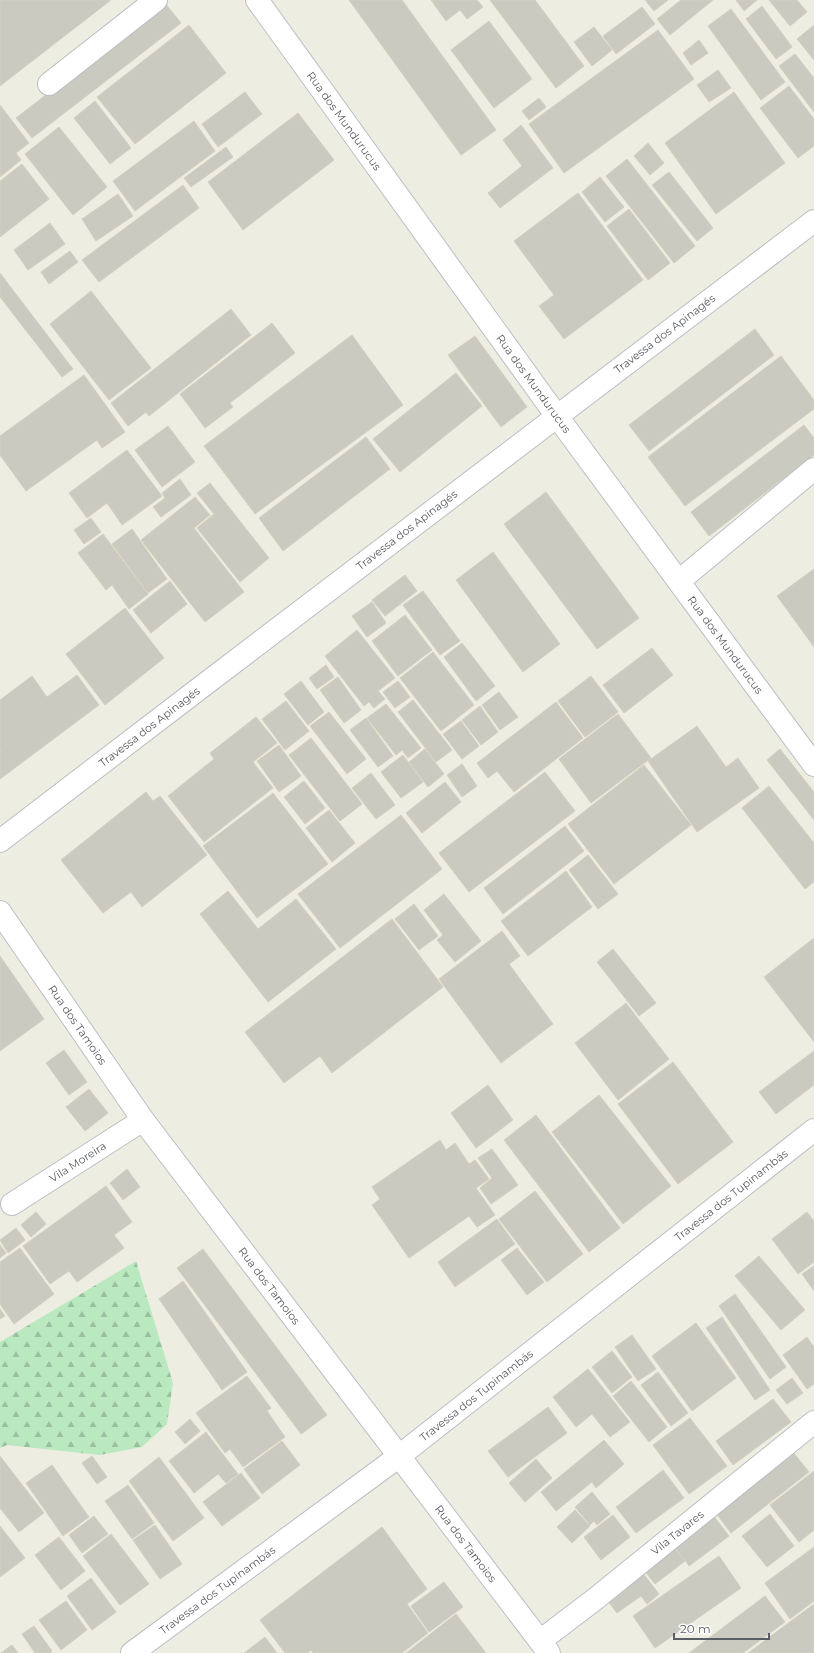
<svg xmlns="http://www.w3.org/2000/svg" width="814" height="1653" font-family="Montserrat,sans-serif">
	<defs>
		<pattern id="forest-firs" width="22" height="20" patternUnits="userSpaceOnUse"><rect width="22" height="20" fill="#bae9c0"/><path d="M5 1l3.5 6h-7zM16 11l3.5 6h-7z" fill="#9ac0a0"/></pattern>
	</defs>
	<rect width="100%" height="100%" fill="#eeede1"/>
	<path fill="url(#forest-firs)" d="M 136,1261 L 173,1383 L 167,1424 L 142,1447 L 100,1455 L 7,1445 L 0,1448 L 0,1342 Z"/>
	<path fill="#cbcac0" stroke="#d4d0bf" d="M 0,0 L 111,0 L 0,86 Z
		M 349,0 L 402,0 L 496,130 L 461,155 Z
		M 431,0 L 477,0 L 483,7 L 467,19 L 460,10 L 446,21 Z
		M 490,0 L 535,0 L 584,66 L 556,88 Z
		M 645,0 L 668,0 L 654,11 Z
		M 681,0 L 713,0 L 670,35 L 657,19 Z
		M 736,0 L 757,0 L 744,11 Z
		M 769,0 L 797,0 L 807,12 L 790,26 Z
		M 165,3 L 181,23 L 32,138 L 16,118 Z
		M 762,6 L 792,47 L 776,59 L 746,19 Z
		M 642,7 L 655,24 L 616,54 L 603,36 Z
		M 731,9 L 785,82 L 761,100 L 708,26 Z
		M 489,21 L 532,79 L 494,108 L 451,50 Z
		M 189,25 L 226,73 L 135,144 L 97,97 Z
		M 814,25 L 814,60 L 797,39 Z
		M 594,27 L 612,50 L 592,66 L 574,42 Z
		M 658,30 L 694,79 L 564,173 L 529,124 Z
		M 699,40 L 708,53 L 691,65 L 683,53 Z
		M 795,54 L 814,78 L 814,112 L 779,66 Z
		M 718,70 L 731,88 L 709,102 L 697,85 Z
		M 789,86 L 814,119 L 814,146 L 798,158 L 760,108 Z
		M 245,92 L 262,114 L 218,147 L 202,124 Z
		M 734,92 L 785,163 L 716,214 L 665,143 Z
		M 539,98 L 546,107 L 529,120 L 522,111 Z
		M 95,101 L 131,148 L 110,164 L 74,118 Z
		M 0,105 L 29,143 L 16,153 L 21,160 L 0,177 Z
		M 298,113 L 334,160 L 243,230 L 208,182 Z
		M 194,121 L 215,151 L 135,211 L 113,181 Z
		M 521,125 L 553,168 L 500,208 L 488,193 L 522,166 L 503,140 Z
		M 59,127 L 107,187 L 73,215 L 25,154 Z
		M 648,143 L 664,163 L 650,175 L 634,156 Z
		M 226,147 L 233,157 L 191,187 L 184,178 Z
		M 627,159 L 695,246 L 674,263 L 606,176 Z
		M 22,164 L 49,199 L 0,237 L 0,181 Z
		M 669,172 L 713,228 L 697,241 L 652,185 Z
		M 600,177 L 624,207 L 605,222 L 582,192 Z
		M 183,185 L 199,208 L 99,282 L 82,260 Z
		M 578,193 L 643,280 L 564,339 L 539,306 L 554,295 L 514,241 Z
		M 118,194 L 133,216 L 96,241 L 82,219 Z
		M 629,209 L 670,263 L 648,280 L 607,226 Z
		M 50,223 L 65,244 L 28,270 L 14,250 Z
		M 70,251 L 78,262 L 49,284 L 41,272 Z
		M 0,273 L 73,369 L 62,377 L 0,297 Z
		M 91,291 L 151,368 L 109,400 L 50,324 Z
		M 231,309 L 251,335 L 149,416 L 146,412 L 128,426 L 111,403 Z
		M 272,323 L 295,353 L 230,403 L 233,407 L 205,428 L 180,394 Z
		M 755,329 L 774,355 L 649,451 L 629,425 Z
		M 352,335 L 403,405 L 255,514 L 204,446 Z
		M 475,336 L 527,407 L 501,427 L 448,355 Z
		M 781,356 L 814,400 L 814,409 L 685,506 L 648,457 Z
		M 456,373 L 482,406 L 400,472 L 373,439 Z
		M 84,375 L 125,432 L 102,448 L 97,440 L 26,491 L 0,455 L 0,436 Z
		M 804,425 L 814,438 L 814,455 L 709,536 L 691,512 Z
		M 168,426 L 195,462 L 162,487 L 135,450 Z
		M 366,437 L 390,469 L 283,551 L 259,518 Z
		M 127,450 L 162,496 L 122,525 L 107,503 L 87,518 L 69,493 Z
		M 180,479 L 191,495 L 161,517 L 153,507 L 165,498 L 162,493 Z
		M 210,483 L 269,558 L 240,582 L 197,528 L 214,514 L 197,493 Z
		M 546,492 L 639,618 L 597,649 L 504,524 Z
		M 195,497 L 210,515 L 194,528 L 244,592 L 205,622 L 141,540 Z
		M 91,518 L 101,532 L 84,544 L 74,530 Z
		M 132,529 L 167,579 L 148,593 L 112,544 Z
		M 103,534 L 148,594 L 129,609 L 112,585 L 106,590 L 78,553 Z
		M 493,552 L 560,644 L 523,672 L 456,580 Z
		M 814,569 L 814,647 L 777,596 Z
		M 405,575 L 417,591 L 385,616 L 372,600 Z
		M 170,581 L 187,604 L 151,633 L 133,610 Z
		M 423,591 L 460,641 L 440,655 L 403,605 Z
		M 372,602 L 386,623 L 367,637 L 352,616 Z
		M 125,608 L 164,658 L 105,705 L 66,654 Z
		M 405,615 L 432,650 L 398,676 L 372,641 Z
		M 357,630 L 395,678 L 378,691 L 385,699 L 374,708 L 369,702 L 364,706 L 325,656 Z
		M 462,643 L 495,686 L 476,701 L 444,657 Z
		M 652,648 L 673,675 L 624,713 L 603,685 Z
		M 433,652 L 474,705 L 441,731 L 400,678 Z
		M 326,665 L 334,677 L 317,689 L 309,678 Z
		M 77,675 L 99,705 L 0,779 L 0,753 L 1,752 L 0,750 L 0,700 L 32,676 L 47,697 Z
		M 591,676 L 618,712 L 585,737 L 558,701 Z
		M 338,677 L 361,710 L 344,723 L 320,690 Z
		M 301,681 L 324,712 L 308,725 L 284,694 Z
		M 398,681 L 410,697 L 395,708 L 383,692 Z
		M 499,692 L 518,717 L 500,730 L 482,705 Z
		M 413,700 L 452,750 L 436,762 L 398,712 Z
		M 286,701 L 309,731 L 285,750 L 262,719 Z
		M 556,702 L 583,738 L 514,792 L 497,771 L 488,778 L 477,763 Z
		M 386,704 L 421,748 L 408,758 L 402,750 L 396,755 L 367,718 Z
		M 480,706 L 498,732 L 481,745 L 462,720 Z
		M 329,712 L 366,759 L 347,774 L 310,726 Z
		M 618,714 L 651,758 L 591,803 L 559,759 Z
		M 256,717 L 277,743 L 253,762 L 273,788 L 204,842 L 168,796 L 214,759 L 210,753 Z
		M 366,718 L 393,756 L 378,767 L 350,730 Z
		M 461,721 L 479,746 L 462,759 L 443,734 Z
		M 697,726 L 726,767 L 738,758 L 759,788 L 697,832 L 648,761 Z
		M 311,738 L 362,804 L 340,821 L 289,755 Z
		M 279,745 L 301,776 L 279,792 L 257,761 Z
		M 425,749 L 444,774 L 428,787 L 409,762 Z
		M 780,749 L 814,792 L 814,820 L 767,760 Z
		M 403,755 L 423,782 L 401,798 L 381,772 Z
		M 462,764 L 477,786 L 462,797 L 447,775 Z
		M 644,765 L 691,825 L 614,884 L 568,824 Z
		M 545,772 L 575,811 L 469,892 L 439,853 Z
		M 371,773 L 395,805 L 376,819 L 352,788 Z
		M 304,781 L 325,808 L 305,824 L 284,797 Z
		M 445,782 L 461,802 L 422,833 L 406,813 Z
		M 769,786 L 814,843 L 814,882 L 805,889 L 742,808 Z
		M 146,792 L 153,801 L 160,796 L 207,855 L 142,907 L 131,892 L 103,913 L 61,860 Z
		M 273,793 L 328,864 L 257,918 L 203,846 Z
		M 329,810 L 355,843 L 332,862 L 306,828 Z
		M 401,815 L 442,869 L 340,948 L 298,894 Z
		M 565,826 L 584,851 L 503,914 L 484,888 Z
		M 588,855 L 618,894 L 598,909 L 569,870 Z
		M 566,871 L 592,907 L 528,956 L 501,921 Z
		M 228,891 L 258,929 L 296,899 L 336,949 L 268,1002 L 200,914 Z
		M 444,894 L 481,941 L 455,962 L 437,940 L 443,935 L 424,910 Z
		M 414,904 L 438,936 L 419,950 L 395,919 Z
		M 392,919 L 443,987 L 332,1073 L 320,1056 L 284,1083 L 245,1032 Z
		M 502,931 L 520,956 L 509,964 L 553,1024 L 501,1063 L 439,979 Z
		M 814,938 L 814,1042 L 764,977 Z
		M 613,949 L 656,1003 L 639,1016 L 597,962 Z
		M 0,956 L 44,1019 L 0,1051 Z
		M 626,1003 L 669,1059 L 618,1100 L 575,1043 Z
		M 64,1050 L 87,1082 L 69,1095 L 46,1063 Z
		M 814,1051 L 814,1085 L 776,1114 L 759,1092 Z
		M 673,1062 L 733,1142 L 678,1184 L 618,1104 Z
		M 488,1085 L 513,1120 L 476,1148 L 451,1113 Z
		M 89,1089 L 108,1113 L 85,1131 L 66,1107 Z
		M 599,1095 L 671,1186 L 623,1224 L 552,1132 Z
		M 536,1115 L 620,1228 L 589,1252 L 504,1140 Z
		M 440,1140 L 446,1150 L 455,1143 L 469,1164 L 475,1160 L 489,1179 L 476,1188 L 495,1215 L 477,1227 L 469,1216 L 409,1258 L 372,1205 L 380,1199 L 372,1187 Z
		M 492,1149 L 518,1185 L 491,1204 L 480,1188 L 492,1178 L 478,1158 Z
		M 127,1169 L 140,1187 L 123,1200 L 110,1183 Z
		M 106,1186 L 132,1222 L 114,1235 L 124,1248 L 77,1282 L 69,1271 L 50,1284 L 23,1246 Z
		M 535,1191 L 583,1254 L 547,1282 L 499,1219 Z
		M 36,1212 L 46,1224 L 31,1237 L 21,1225 Z
		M 807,1212 L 814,1221 L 814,1262 L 798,1274 L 772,1239 Z
		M 497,1219 L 515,1244 L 455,1287 L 438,1262 Z
		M 16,1228 L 25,1240 L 8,1253 L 0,1240 Z
		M 0,1245 L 6,1253 L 0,1258 Z
		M 20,1248 L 54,1294 L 14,1324 L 0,1304 L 0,1262 Z
		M 517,1248 L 544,1282 L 527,1295 L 501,1260 Z
		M 203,1249 L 327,1415 L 301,1434 L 177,1268 Z
		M 759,1256 L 805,1310 L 781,1330 L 735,1276 Z
		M 814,1266 L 814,1291 L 802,1274 Z
		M 183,1281 L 247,1372 L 222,1390 L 159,1299 Z
		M 735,1294 L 786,1367 L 770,1379 L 719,1306 Z
		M 0,1309 L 5,1316 L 0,1319 Z
		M 722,1317 L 770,1390 L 755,1400 L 706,1328 Z
		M 696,1323 L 736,1378 L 692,1411 L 652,1356 Z
		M 632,1335 L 656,1369 L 638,1381 L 615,1347 Z
		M 807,1337 L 814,1347 L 814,1384 L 807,1389 L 783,1355 Z
		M 612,1351 L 632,1377 L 612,1393 L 592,1367 Z
		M 588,1369 L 630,1422 L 610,1437 L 592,1414 L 576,1427 L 553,1397 Z
		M 658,1372 L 688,1413 L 671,1426 L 641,1385 Z
		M 247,1376 L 271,1408 L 267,1411 L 285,1437 L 243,1467 L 230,1449 L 225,1453 L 196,1413 Z
		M 792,1378 L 803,1393 L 787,1404 L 776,1390 Z
		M 631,1381 L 667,1427 L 649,1442 L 613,1396 Z
		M 773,1399 L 791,1422 L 733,1465 L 716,1441 Z
		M 548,1407 L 567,1433 L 508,1477 L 488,1451 Z
		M 690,1418 L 727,1466 L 689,1494 L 653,1445 Z
		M 190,1419 L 200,1431 L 185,1444 L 175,1432 Z
		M 206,1432 L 238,1474 L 226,1483 L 218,1474 L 194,1493 L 169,1461 Z
		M 604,1440 L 624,1464 L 596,1488 L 592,1482 L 556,1511 L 541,1492 Z
		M 282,1441 L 300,1465 L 262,1494 L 244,1469 Z
		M 789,1447 L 809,1472 L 731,1533 L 712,1508 Z
		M 0,1456 L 44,1513 L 19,1532 L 0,1508 Z
		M 92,1456 L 107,1477 L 97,1484 L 82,1463 Z
		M 159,1457 L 204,1518 L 173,1541 L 129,1481 Z
		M 536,1459 L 552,1478 L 525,1502 L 509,1483 Z
		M 52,1465 L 89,1517 L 63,1536 L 26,1483 Z
		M 663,1470 L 684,1498 L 636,1533 L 616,1507 Z
		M 814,1471 L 814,1530 L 799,1542 L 770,1505 Z
		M 241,1473 L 260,1498 L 222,1526 L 203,1502 Z
		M 128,1485 L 154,1523 L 132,1539 L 105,1501 Z
		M 592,1492 L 610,1514 L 597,1525 L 594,1521 L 590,1525 L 575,1507 Z
		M 575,1510 L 590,1526 L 572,1543 L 557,1527 Z
		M 710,1511 L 729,1536 L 689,1566 L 670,1540 Z
		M 770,1514 L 794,1546 L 767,1567 L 742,1536 Z
		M 613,1515 L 630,1537 L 601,1560 L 584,1537 Z
		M 94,1516 L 108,1534 L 82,1553 L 69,1535 Z
		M 155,1525 L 182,1564 L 160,1579 L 133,1540 Z
		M 0,1526 L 25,1558 L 0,1577 Z
		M 382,1527 L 427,1589 L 407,1604 L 428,1633 L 402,1653 L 313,1653 L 311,1650 L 308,1653 L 285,1653 L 260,1620 Z
		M 111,1534 L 149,1584 L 120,1605 L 83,1556 Z
		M 59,1537 L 85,1571 L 61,1590 L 35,1555 Z
		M 670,1542 L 685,1561 L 655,1584 L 640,1565 Z
		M 814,1547 L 814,1601 L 790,1619 L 765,1583 Z
		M 719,1556 L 741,1588 L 655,1648 L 633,1616 Z
		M 639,1568 L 659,1594 L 647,1604 L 641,1596 L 617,1613 L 604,1596 Z
		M 91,1578 L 116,1612 L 92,1630 L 67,1596 Z
		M 444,1582 L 463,1607 L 429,1632 L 411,1606 Z
		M 765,1596 L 785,1622 L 743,1653 L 689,1653 Z
		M 66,1601 L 87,1630 L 61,1650 L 39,1620 Z
		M 814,1604 L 814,1653 L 748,1653 Z
		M 456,1614 L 486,1653 L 406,1653 Z
		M 34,1626 L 52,1651 L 50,1653 L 35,1653 L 22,1634 Z
		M 265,1637 L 277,1653 L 244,1653 Z
		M 12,1645 L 18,1653 L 1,1653 Z"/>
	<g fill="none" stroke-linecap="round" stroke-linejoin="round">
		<defs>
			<g id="minor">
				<path id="s1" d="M 257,0 L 556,415 L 814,765"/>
				<path d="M 49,84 L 156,0"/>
				<path d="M 679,581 L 814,469"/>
				<path id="s2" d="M 0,841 C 271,634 541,426 814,221"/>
				<path id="s3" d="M 0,912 L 143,1120 L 549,1653"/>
				<path id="s4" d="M 12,1204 L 143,1120"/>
				<path id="s5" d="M 540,1641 L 594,1600 L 814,1422"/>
				<path id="s6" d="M 132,1653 L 398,1457 L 814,1130"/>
			</g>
		</defs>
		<use href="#minor" stroke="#bbbec4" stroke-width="24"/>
		<use href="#minor" stroke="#fff" stroke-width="22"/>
	</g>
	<g text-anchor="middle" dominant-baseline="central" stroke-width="3.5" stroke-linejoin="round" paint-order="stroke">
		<g font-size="11" fill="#595d64" stroke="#fff">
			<text stroke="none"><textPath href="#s1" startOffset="149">Rua dos Mundurucus</textPath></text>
			<text stroke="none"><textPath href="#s2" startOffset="836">Travessa dos Apinagés</textPath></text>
			<text stroke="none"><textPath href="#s1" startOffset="473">Rua dos Mundurucus</textPath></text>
			<text stroke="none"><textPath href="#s2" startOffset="512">Travessa dos Apinagés</textPath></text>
			<text stroke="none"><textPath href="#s1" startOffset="797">Rua dos Mundurucus</textPath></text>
			<text stroke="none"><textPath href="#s2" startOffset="188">Travessa dos Apinagés</textPath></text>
			<text stroke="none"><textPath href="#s3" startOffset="137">Rua dos Tamoios</textPath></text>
			<text stroke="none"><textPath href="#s4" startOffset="78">Vila Moreira</textPath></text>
			<text stroke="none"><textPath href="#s6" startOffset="754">Travessa dos Tupinambás</textPath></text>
			<text stroke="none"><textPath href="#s3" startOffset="461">Rua dos Tamoios</textPath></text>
			<text stroke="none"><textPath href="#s6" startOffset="430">Travessa dos Tupinambás</textPath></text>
			<text stroke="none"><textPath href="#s5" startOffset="175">Vila Tavares</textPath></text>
			<text stroke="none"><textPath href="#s3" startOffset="785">Rua dos Tamoios</textPath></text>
			<text stroke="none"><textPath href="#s6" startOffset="106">Travessa dos Tupinambás</textPath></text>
		</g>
	</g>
	<path d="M674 1633v6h95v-6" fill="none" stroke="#595d64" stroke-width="2"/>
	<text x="680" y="1633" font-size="12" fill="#595d64" stroke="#ffffff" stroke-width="3" paint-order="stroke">20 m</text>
</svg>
